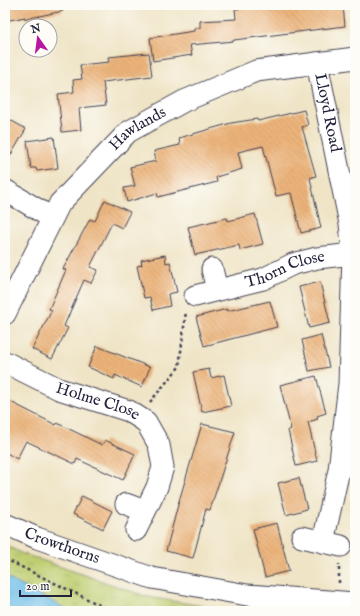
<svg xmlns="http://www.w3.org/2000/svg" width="360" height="616" font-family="'IM FELL English',serif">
	<defs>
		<pattern id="grass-tufts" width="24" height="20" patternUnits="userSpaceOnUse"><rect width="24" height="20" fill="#bfce71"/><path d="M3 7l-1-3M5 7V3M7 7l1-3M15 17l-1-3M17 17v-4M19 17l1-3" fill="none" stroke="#a4b163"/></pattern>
		<pattern id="building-back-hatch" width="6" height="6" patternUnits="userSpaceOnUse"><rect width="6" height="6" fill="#ecb47a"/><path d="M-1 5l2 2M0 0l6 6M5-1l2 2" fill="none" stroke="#ca9a6a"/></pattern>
	</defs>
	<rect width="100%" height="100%" fill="#fdfcf7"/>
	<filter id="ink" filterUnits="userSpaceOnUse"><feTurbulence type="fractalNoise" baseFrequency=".025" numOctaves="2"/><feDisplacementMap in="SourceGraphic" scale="8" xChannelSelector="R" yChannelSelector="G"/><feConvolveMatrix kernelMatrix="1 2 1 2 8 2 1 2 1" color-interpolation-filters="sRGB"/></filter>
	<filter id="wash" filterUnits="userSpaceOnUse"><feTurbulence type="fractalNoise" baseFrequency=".012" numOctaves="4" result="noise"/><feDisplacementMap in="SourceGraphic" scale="16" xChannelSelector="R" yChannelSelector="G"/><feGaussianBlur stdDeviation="0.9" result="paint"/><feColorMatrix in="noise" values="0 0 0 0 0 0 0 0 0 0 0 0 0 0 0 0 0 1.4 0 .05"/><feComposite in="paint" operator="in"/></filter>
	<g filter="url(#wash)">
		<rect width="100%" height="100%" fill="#efe4c6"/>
		<path fill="url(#grass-tufts)" stroke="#707856" d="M 5,545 L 21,553 L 148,597 L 233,611 L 70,611 L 5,577 Z"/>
		<path fill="#6dbde8" stroke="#487092" d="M 5,577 L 70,611 L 5,611 Z"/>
		<g id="blocks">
			<path fill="url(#building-back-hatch)" d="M 5,5 L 63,5 L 63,11 L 25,19 L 25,17 L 5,21 Z
				M 252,5 L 343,5 L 345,26 L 234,40 L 234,41 L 190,45 L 192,55 L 153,61 L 150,38 L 194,31 L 194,28 L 200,28 L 200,21 L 236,19 L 235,9 L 252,7 Z
				M 149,53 L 152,76 L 103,82 L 106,105 L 79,108 L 81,130 L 62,132 L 58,94 L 74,92 L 73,80 L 82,79 L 80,65 L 109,62 L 108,57 Z
				M 304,110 L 308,125 L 302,127 L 316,176 L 310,178 L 321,228 L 301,233 L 291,193 L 276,196 L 263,146 L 238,152 L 242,169 L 216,177 L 217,182 L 158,197 L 157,193 L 127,202 L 124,188 L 135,186 L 130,167 L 156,161 L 154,151 L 180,145 L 179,138 L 231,123 L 257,119 L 258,121 Z
				M 5,117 L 26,129 L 5,165 Z
				M 54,137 L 58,168 L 37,171 L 36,168 L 31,168 L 27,141 Z
				M 105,200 L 130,212 L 122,228 L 112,223 L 90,267 L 98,270 L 91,283 L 84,280 L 64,326 L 68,328 L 52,359 L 32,349 L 52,310 L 49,309 L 66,270 L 63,269 L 90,219 L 95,221 Z
				M 255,214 L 263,244 L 240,250 L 239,245 L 195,255 L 188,227 L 227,218 L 228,221 Z
				M 165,255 L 166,263 L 170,262 L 177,292 L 168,294 L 170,306 L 153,310 L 150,297 L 144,298 L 137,266 L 142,265 L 141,260 Z
				M 320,282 L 330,323 L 309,328 L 299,287 Z
				M 270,301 L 277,327 L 204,346 L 196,317 L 227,309 L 227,311 Z
				M 321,335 L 329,367 L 309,371 L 302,340 Z
				M 97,346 L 150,367 L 142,387 L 115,375 L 114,379 L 88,367 Z
				M 209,369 L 211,378 L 224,375 L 231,406 L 202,412 L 193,372 Z
				M 316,376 L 326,413 L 317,416 L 318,419 L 308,422 L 317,461 L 296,466 L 288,430 L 291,429 L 280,385 Z
				M 5,399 L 56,425 L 57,423 L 102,445 L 105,440 L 135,454 L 123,480 L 77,459 L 75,464 L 26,441 L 17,459 L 5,452 Z
				M 202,424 L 235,432 L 210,510 L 206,509 L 193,558 L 166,551 L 179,501 Z
				M 299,478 L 307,509 L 286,515 L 278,483 Z
				M 82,496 L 112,511 L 103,529 L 73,514 Z
				M 277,523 L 289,571 L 265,577 L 253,529 Z"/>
		</g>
	</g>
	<g filter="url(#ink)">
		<use href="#blocks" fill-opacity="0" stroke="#413f50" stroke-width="1"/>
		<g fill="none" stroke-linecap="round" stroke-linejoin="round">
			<defs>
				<g id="minor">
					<path id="s1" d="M 317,63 L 350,224 L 353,254 L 349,384 L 339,470 L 323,542"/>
					<path d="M 5,190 L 52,218"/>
					<path d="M 212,269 L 217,290"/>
					<path id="s2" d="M 195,296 L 263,279 L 293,264 L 317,258 L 353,254"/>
					<path id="s3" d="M 5,314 L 60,203 L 128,132 L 184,101 L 256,71 L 355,58"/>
					<path id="s4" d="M 5,362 L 59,389 L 129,411 L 146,422 L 159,445 L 163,467 L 157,487 L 136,530"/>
					<path d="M 126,504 L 145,511"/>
					<path id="s5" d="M 5,524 L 37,538 L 152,578 L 247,595 L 355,603"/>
					<path d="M 302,537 L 341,546"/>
				</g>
			</defs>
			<use href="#minor" stroke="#413f50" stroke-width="23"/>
			<path stroke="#413f50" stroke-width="2.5" stroke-dasharray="3 3" stroke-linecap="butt" d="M 150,402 L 179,367 L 186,311
				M 5,559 L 112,611
				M 339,583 L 339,564"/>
			<use href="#minor" stroke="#fff" stroke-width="21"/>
		</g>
	</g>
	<g text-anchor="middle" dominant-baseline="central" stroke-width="3.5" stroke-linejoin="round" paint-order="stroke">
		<g font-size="16" fill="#22223b" stroke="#fdfcf7">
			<text stroke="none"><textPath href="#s1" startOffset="51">Lloyd Road</textPath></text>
			<text stroke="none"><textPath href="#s3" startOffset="232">Hawlands</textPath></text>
			<text stroke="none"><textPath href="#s2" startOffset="94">Thorn Close</textPath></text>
			<text stroke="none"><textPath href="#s4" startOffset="101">Holme Close</textPath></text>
			<text stroke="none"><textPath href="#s5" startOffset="61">Crowthorns</textPath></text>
		</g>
	</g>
	<rect width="360" height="616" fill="none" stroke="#fdfcf7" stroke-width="20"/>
	<g transform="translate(38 38) rotate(346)"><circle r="19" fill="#fdfcf7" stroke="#a5a5ac"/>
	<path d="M0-3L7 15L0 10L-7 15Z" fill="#b5179e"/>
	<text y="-6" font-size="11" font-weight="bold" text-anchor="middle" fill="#22223b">N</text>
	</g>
	<path d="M20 590v6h51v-6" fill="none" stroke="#22223b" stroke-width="2"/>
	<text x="26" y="590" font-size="12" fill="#22223b" stroke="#fdfcf7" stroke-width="3" paint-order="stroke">20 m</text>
</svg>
